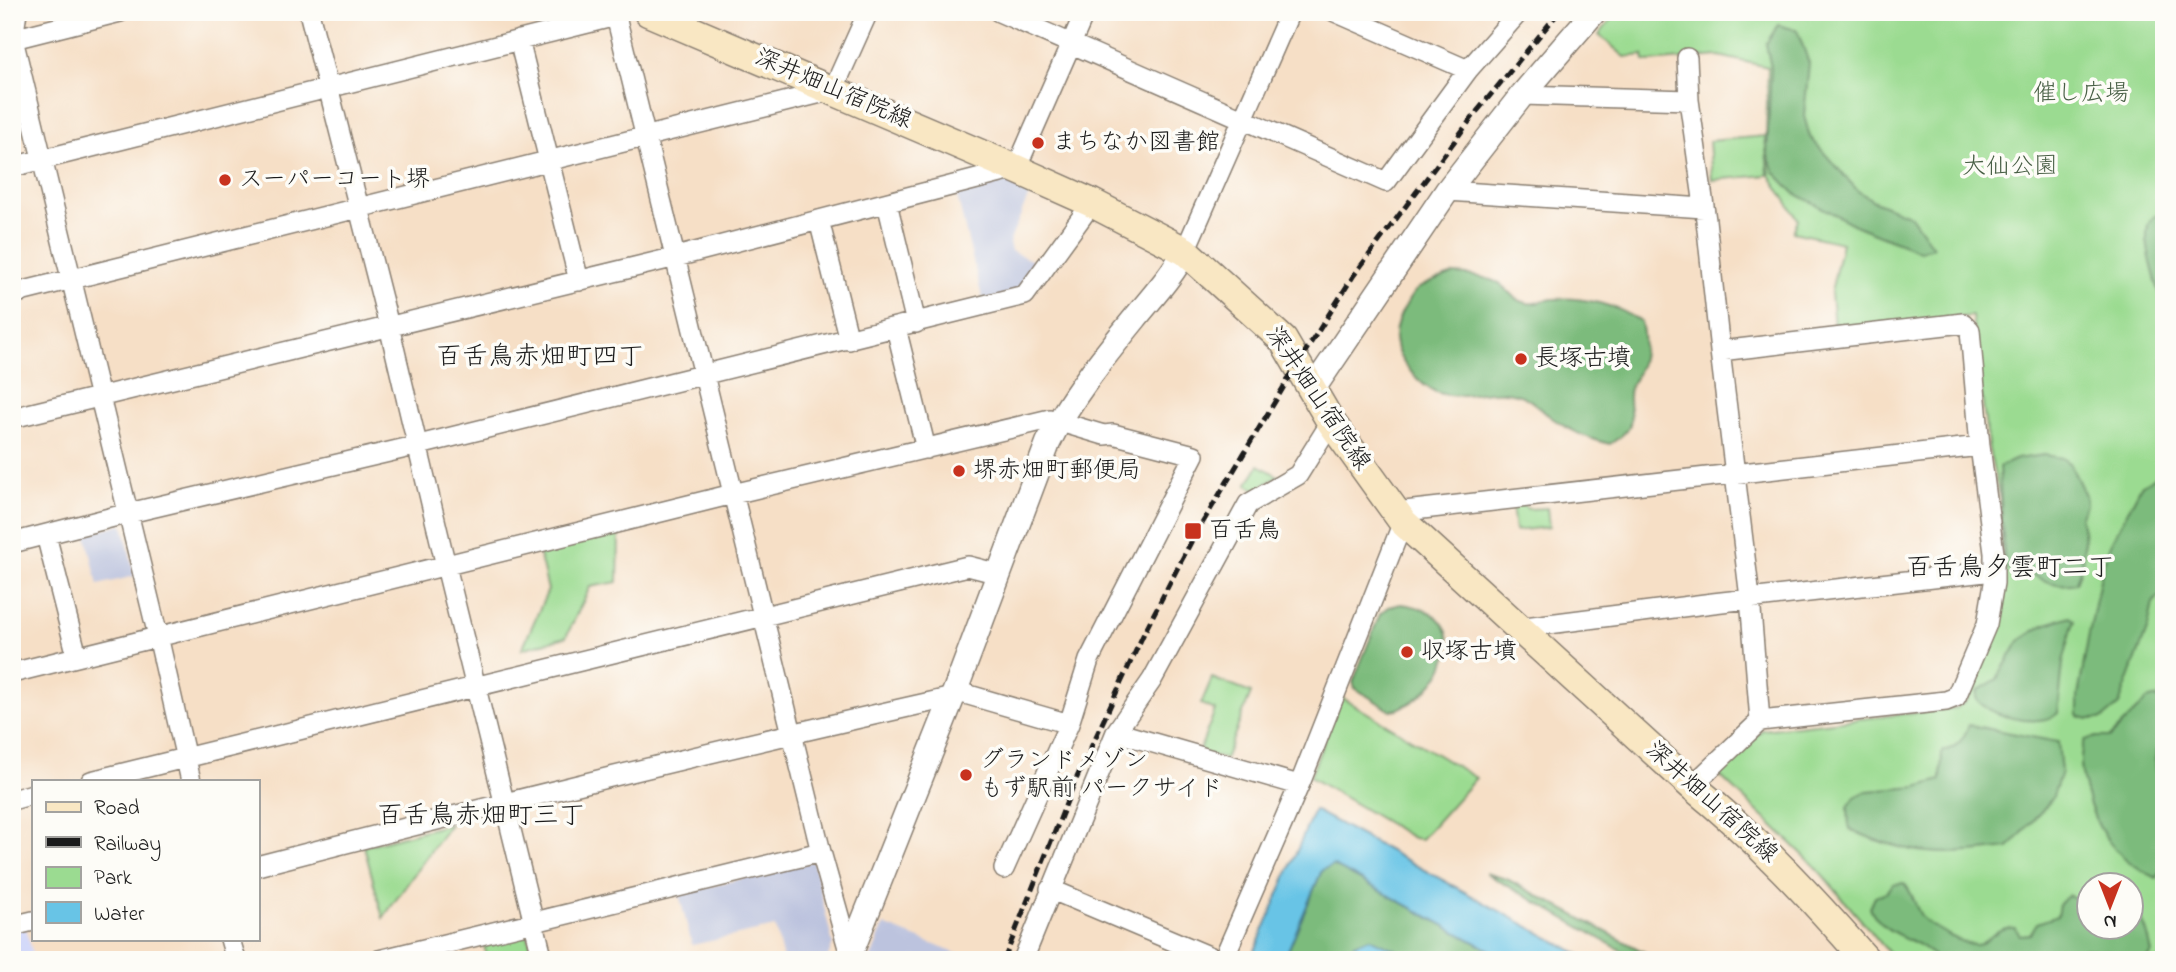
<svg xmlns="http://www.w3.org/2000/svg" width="2176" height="972" font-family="'Indie Flower','Klee One',sans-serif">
	<rect width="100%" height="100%" fill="#fdfcf7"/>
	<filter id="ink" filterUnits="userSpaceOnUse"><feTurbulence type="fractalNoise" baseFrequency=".0143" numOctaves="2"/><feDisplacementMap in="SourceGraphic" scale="14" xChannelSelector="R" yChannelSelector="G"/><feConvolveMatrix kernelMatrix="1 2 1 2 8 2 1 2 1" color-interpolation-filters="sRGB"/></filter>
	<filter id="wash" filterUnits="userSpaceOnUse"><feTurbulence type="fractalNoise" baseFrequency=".00686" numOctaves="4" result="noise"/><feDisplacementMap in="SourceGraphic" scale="28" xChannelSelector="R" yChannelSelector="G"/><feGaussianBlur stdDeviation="1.57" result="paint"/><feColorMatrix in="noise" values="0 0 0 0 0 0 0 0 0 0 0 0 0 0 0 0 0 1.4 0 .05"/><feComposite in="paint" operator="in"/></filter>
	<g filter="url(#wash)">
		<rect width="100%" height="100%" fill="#f6dfc6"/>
		<path fill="#d3d9f9" d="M 26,928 L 34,960 L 12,960 L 12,932 Z"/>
		<path fill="#bcc3de" d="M 1008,180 L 1031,190 L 1009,243 L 1011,251 L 1040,264 L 1018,293 L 983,301 L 956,192 Z
			M 123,524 L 135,576 L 98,585 L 86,533 Z
			M 813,861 L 833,944 L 827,960 L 783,960 L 775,927 L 692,945 L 679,894 Z
			M 884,925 L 968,958 L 967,960 L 870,960 Z"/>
		<path fill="#9bdb91" stroke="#5c7c56" stroke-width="2" fill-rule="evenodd" d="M 1617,12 L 2164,12 L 2164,960 L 1895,960 L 1814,865 L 1717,773 L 1762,730 L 1956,708 L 1964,703 L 1969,697 L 2003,592 L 2000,499 L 1988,446 L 1972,316 L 1834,329 L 1831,292 L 1842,243 L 1793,232 L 1798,219 L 1770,175 L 1766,136 L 1768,67 L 1719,56 L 1649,62 L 1644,61 L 1643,55 L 1625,57 L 1599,35 ZM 2088,884 L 2130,884 L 2130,926 L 2088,926 Z
			M 1765,136 L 1768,175 L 1712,180 L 1709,141 Z
			M 1259,465 L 1278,476 L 1256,490 L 1247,485 Z
			M 1521,504 L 1528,509 L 1547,508 L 1549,527 L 1515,531 L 1512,505 Z
			M 601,534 L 600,539 L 619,534 L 618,582 L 590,587 L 566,637 L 522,649 L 548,590 L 538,549 Z
			M 1212,678 L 1251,693 L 1225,759 L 1199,752 L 1215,710 L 1201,704 Z
			M 1341,697 L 1476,778 L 1421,839 L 1413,838 L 1310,777 Z
			M 450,824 L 383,918 L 364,846 Z
			M 527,931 L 534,959 L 488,960 L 483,942 Z"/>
		<path fill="#7cbb7b" stroke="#4c6c4c" stroke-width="2" d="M 1778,25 L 1797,30 L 1809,63 L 1804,116 L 1810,137 L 1858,191 L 1874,201 L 1911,216 L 1933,247 L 1920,251 L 1859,227 L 1794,193 L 1774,172 L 1767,152 L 1771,68 L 1766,44 Z
			M 2164,210 L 2164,302 L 2162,302 C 2157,283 2143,244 2148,225 C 2151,217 2157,214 2164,210 Z
			M 1454,274 C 1468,275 1483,276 1496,282 C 1508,288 1512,300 1527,303 C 1535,305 1544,300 1553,299 C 1582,296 1618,305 1641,322 C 1645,338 1644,356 1638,372 C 1636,377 1632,382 1630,387 C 1624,416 1645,422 1610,444 C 1587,439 1570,431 1552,418 C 1541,410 1530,397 1516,394 C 1490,386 1461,402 1436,392 C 1426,388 1418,380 1411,372 C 1391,350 1390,330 1406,305 C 1409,299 1413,292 1419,288 C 1429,281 1442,278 1454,274 Z
			M 2044,455 L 2062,458 L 2070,464 L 2085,495 L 2086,504 L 2080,518 C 2087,541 2084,561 2076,583 C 2055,588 2039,579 2022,569 L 2014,572 L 2005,569 L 1999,467 L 2017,459 Z
			M 2158,475 L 2164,476 L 2164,590 L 2153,603 L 2148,627 L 2119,705 L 2102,719 L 2089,719 L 2078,716 L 2078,696 L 2088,639 L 2103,565 L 2110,545 L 2141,486 Z
			M 1401,604 C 1483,613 1446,696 1391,711 L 1355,688 L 1353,682 L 1380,614 L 1389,607 Z
			M 2070,616 L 2074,621 L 2063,662 L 2058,713 C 2041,729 1988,717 1976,698 L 1977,691 L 1997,679 L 2019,641 L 2044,625 Z
			M 2157,697 L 2164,703 C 2164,711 2165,722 2164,731 C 2160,751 2145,766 2164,782 L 2164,866 L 2157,878 C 2137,869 2119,856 2106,838 C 2091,816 2073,765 2085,740 L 2096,737 L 2110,737 L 2147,700 Z
			M 1969,725 L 2058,742 L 2061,772 L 2052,799 L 2009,848 C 1943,856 1911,857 1849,829 L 1848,807 L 1855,797 L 1867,791 L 1917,787 L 1941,780 L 1942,752 C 1958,747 1963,740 1969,725 Z
			M 1333,865 L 1508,960 L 1417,960 L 1370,938 L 1354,944 L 1346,960 L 1284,960 L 1322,870 Z
			M 1485,873 L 1507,879 L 1659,960 L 1638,960 Z
			M 1904,883 C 1915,896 1915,908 1922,917 C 1929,926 1966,946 1976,945 C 1993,942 1991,926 2015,928 L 2020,935 L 2030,934 L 2037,923 L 2057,916 L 2059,905 L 2068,895 L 2076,900 L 2081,910 L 2088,910 L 2088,926 L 2130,926 L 2131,909 C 2146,919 2148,935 2152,953 L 2145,960 L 2116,960 L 2109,951 L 2082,949 L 2066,960 L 2044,957 L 2035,960 L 1937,960 C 1915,934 1886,940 1870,908 L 1875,897 L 1888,891 L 1893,884 Z"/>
		<path fill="#68c4e6" stroke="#427081" stroke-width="2" d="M 1314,810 L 1590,960 L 1508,960 L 1333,865 L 1322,870 L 1284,960 L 1251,960 Z
			M 1370,938 L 1417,960 L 1346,960 L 1354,944 Z"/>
	</g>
	<g filter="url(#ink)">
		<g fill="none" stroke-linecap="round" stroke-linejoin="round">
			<defs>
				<path id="minor" d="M 17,12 L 13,39 L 158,636 L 191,781
					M 309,12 L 389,326 L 446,566 L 543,960
					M 999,12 L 1386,182 L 1468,70 L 1519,12
					M 1335,12 L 1468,70
					M 616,16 L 821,852 L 850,955
					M 13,39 L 120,12
					M 519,40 L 579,281
					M 1687,58 L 1689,100 L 1706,220 L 1720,351 L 1963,323 L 1970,330 L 1980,446 L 1994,553 L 1994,583 L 1987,624 L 1956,697 L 1946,701 L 1760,721 L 1692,786
					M 1522,95 L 1689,100
					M 12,167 L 616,16 L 618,12
					M 1447,191 L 1704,208
					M 887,203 L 916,323
					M 819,220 L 849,340
					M 1185,251 L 1290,12
					M 12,294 L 833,90 L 868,12
					M 896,328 L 926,449
					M 1720,351 L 1750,598 L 1760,721
					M 12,418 L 676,257 L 1016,169 L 1085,12
					M 1396,512 L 1980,446
					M 46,535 L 77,656
					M 12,543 L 129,513 L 419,445 L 1025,295 L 1092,203
					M 1517,628 L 1713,603 L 1994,571
					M 12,673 L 733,494 L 1050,419 L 1104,435 L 1113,434 L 1194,455 L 1089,660 L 1069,724 L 1004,869
					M 955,691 L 1069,724
					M 1116,732 L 1299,785
					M 91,781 L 968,566 L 999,574
					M 12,800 L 33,794
					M 257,866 C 488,806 720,749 953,697
					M 1050,889 L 1218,960
					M 12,926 L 33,921
					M 230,939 L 236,960
					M 379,960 L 821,852
					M 1023,960 L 1116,732 L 1152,680 L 1248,504 L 1298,475 L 1331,422
					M 1223,960 L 1301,781 L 1403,522"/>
				<path id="tertiary" d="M 1313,389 L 1447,191 L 1522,95 L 1594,12
					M 848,960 L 955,691 L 1048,443 C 1069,399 1105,355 1136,317 C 1153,296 1172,276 1185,251"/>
				<path id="secondary" d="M 648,12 L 1016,169 L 1092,203 L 1185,251 L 1283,340 L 1331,422 L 1403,522 L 1692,786 C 1756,838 1812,898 1866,960"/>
			</defs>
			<use href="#minor" stroke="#897e71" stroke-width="22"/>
			<use href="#tertiary" stroke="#897e71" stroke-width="27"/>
			<use href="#secondary" stroke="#897e71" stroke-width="31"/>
			<use href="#minor" stroke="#fff" stroke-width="19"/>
			<use href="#tertiary" stroke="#fff" stroke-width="24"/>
			<use href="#secondary" stroke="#f9e7c3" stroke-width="28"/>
			<path stroke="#1c1c1c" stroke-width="5" stroke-dasharray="10 5" stroke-linecap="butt" d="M 1004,960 L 1073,786 L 1145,631 L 1191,542 L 1298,363 L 1354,275 L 1474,115 L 1559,12"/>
		</g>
	</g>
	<g fill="#c8321e" stroke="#fdfcf7" stroke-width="2.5">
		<circle cx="1038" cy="143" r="7"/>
		<circle cx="225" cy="180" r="7"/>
		<circle cx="1521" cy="359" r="7"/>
		<circle cx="959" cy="471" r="7"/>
		<rect x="1184" y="522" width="18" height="18" rx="3.5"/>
		<circle cx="1407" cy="652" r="7"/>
		<circle cx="966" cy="775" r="7"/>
	</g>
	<g text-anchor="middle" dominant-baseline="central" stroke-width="7" stroke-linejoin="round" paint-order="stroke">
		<g font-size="24" fill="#1c1c1c" stroke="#fdfcf7">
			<text transform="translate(833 90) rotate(23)">深井畑山宿院線</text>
			<text transform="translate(1317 399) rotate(56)">深井畑山宿院線</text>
			<text transform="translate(1711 803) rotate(42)">深井畑山宿院線</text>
		</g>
		<g font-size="24" fill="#485f45" stroke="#fdfcf7">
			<text x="2081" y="94">催し広場</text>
			<text x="2010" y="167">大仙公園</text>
		</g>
		<g font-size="24" fill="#1c1c1c" stroke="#fdfcf7" text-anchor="start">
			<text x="1052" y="143">まちなか図書館</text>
			<text x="239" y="180">スーパーコート堺</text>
			<text x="1535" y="359">長塚古墳</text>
			<text x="973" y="471">堺赤畑町郵便局</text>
			<text x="1209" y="531">百舌鳥</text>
			<text x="1421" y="652">収塚古墳</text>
			<text x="980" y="761">グランドメゾン<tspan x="980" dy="28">もず駅前 パークサイド</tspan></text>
		</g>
		<g font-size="26" fill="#1c1c1c" stroke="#fdfcf7">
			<text x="540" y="358">百舌鳥赤畑町四丁</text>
			<text x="2010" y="569">百舌鳥夕雲町二丁</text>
			<text x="481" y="817">百舌鳥赤畑町三丁</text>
		</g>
	</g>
	<rect width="2176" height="972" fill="none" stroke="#fdfcf7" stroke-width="42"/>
	<rect x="32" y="780" width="228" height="161" fill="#fdfcf7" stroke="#a3a29f" stroke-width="2"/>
	<rect x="46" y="802" width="35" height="10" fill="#f9e7c3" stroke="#a3a29f" stroke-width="2"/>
	<text x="94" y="814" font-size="21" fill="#1c1c1c">Road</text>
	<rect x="46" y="837" width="35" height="10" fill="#1c1c1c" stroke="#a3a29f" stroke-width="2"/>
	<text x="94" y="850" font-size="21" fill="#1c1c1c">Railway</text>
	<rect x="46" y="867" width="35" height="21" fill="#9bdb91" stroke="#a3a29f" stroke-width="2"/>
	<text x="94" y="884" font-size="21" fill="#1c1c1c">Park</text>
	<rect x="46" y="902" width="35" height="21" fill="#68c4e6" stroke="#a3a29f" stroke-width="2"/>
	<text x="94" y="920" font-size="21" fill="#1c1c1c">Water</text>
	<g transform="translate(2110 906) rotate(180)"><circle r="33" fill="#fdfcf7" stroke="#a3a29f" stroke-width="2"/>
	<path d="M0-5L12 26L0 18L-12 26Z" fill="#c8321e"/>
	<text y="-10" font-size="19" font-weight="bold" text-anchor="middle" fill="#1c1c1c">N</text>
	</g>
</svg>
